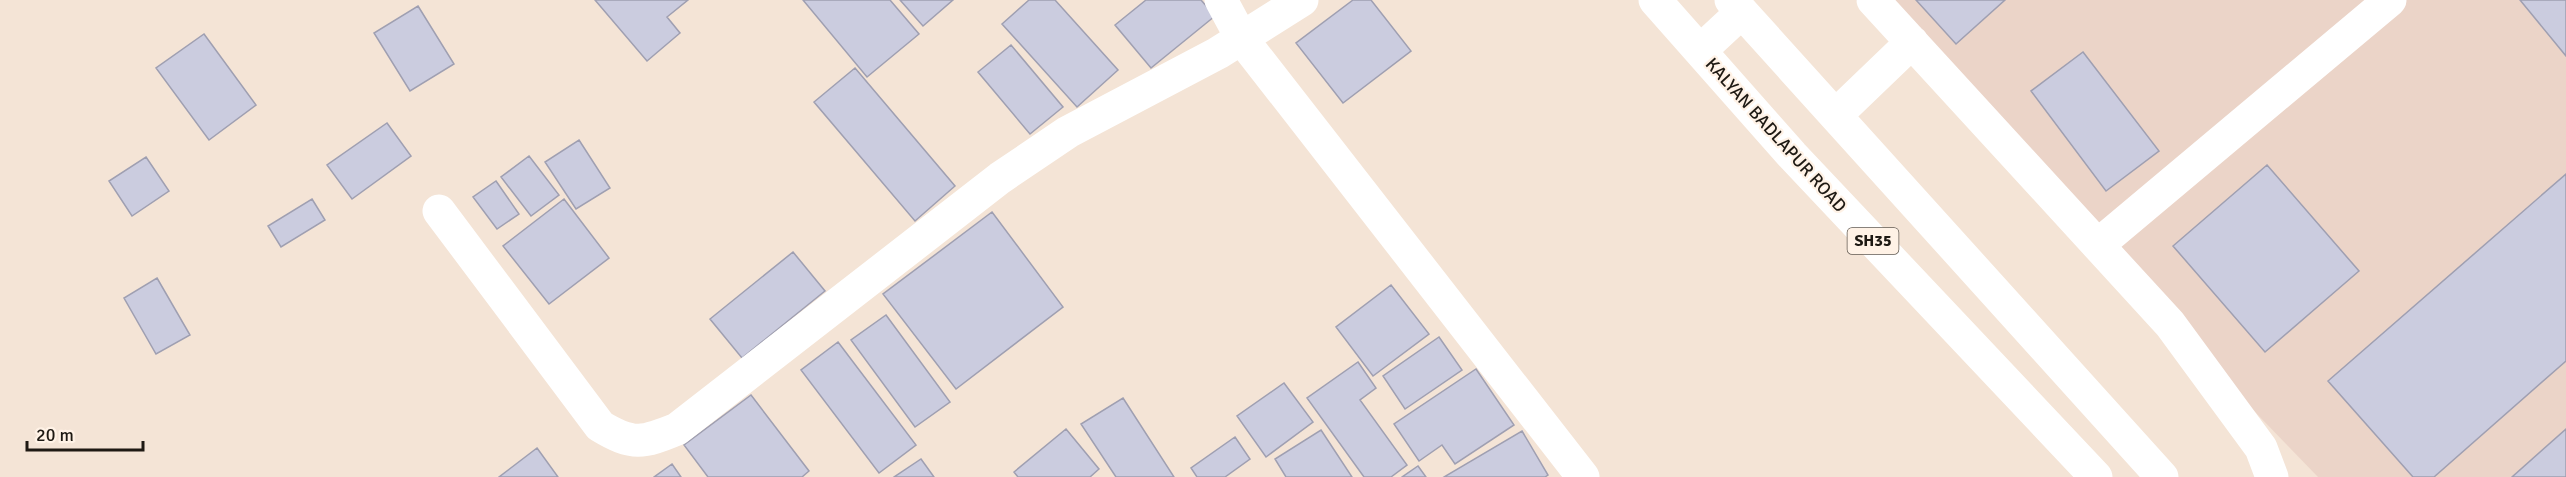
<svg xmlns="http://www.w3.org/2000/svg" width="2566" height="477" font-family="Signika,sans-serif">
	<rect width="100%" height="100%" fill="#f4e4d6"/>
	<path fill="#ebd4c8" d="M 1856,0 L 2566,0 L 2566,477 L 2318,477 Z"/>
	<path fill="#cbccdf" stroke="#9f9fb1" stroke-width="1.5" d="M 595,0 L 688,0 L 667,17 L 680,33 L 647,61 Z
		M 803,0 L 890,0 L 919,34 L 867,77 Z
		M 900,0 L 953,0 L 923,26 Z
		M 1029,0 L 1055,0 L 1118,70 L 1077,107 L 1002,24 Z
		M 1146,0 L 1201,0 L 1215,16 L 1151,68 L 1115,25 Z
		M 1353,0 L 1371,0 L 1411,51 L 1343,103 L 1296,43 Z
		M 1916,0 L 2005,0 L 1956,44 Z
		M 2520,0 L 2566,0 L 2566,56 Z
		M 418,6 L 454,64 L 410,91 L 374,33 Z
		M 204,34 L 256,105 L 209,140 L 156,68 Z
		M 1011,45 L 1063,107 L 1030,134 L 978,72 Z
		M 2083,52 L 2159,151 L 2106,191 L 2031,91 Z
		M 855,68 L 955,186 L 915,221 L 814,102 Z
		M 387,123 L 411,156 L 352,199 L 327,165 Z
		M 579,140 L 610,188 L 576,209 L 545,162 Z
		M 529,156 L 559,195 L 531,216 L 501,177 Z
		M 146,157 L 169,191 L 132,216 L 109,181 Z
		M 2267,165 L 2359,271 L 2265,352 L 2173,246 Z
		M 2566,174 L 2566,361 L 2434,477 L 2413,477 L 2328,381 Z
		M 496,181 L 519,214 L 497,229 L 473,197 Z
		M 312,199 L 325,220 L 281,247 L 268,226 Z
		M 564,199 L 609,258 L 549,304 L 503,246 Z
		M 992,212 L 1063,307 L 956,389 L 883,294 Z
		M 793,252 L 825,291 L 742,358 L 710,319 Z
		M 157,278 L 190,335 L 156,354 L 124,298 Z
		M 1391,285 L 1429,334 L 1373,376 L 1336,327 Z
		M 886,315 L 950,402 L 915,427 L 851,340 Z
		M 1439,337 L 1462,370 L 1405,409 L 1383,376 Z
		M 838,342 L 916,445 L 879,473 L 801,370 Z
		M 1358,362 L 1376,388 L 1360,400 L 1407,465 L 1391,477 L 1364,477 L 1307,398 Z
		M 1476,369 L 1514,425 L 1455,464 L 1442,445 L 1419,461 L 1394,424 Z
		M 1284,383 L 1313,422 L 1266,457 L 1237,416 Z
		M 751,395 L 809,471 L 802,477 L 708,477 L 684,445 Z
		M 1123,398 L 1174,477 L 1116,477 L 1081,424 Z
		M 1066,429 L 1099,469 L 1090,477 L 1018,477 L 1014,472 Z
		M 2566,429 L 2566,477 L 2512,477 Z
		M 1321,430 L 1352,477 L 1286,477 L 1275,459 Z
		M 1522,431 L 1548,475 L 1545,477 L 1444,477 Z
		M 1235,437 L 1250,459 L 1225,477 L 1197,477 L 1191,468 Z
		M 537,448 L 558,477 L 499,477 Z
		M 921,459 L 934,477 L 894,477 Z
		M 672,464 L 681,477 L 654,477 Z
		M 1418,466 L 1426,477 L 1402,477 Z"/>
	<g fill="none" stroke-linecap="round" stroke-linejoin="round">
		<path stroke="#fff" stroke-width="33" d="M 1221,0 L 1242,39 L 1583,477
			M 1873,0 L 2170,324 L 2261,448 L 2272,477
			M 1836,115 L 1912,42
			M 439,211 L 600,426 C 633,446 643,443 677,429 L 1000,178 L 1068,132 L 1218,53 L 1302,0
			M 2098,245 L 2390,0"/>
		<path stroke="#fff" stroke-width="33" d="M 1655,0 L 1792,155 L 2096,477
			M 1731,0 L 2162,477
			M 1700,51 L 1742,12"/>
	</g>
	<g text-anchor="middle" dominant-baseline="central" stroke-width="4.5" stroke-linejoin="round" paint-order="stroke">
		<rect fill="#fff2e6" stroke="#625a52" stroke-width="1.5" x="1847.5" y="228" width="51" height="26" rx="4.5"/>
		<g font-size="16" font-weight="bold" fill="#1e1913">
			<text x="1873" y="241">SH35</text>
		</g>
		<g font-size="18" fill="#1e1913" stroke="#fff2e6">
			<text transform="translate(1776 135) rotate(48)">KALYAN BADLAPUR ROAD</text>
		</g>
	</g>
	<path d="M27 441v9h116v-9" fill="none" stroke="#1e1913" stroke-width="3"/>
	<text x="36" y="441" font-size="18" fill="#1e1913" stroke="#fff2e6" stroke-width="4.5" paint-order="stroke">20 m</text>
</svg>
